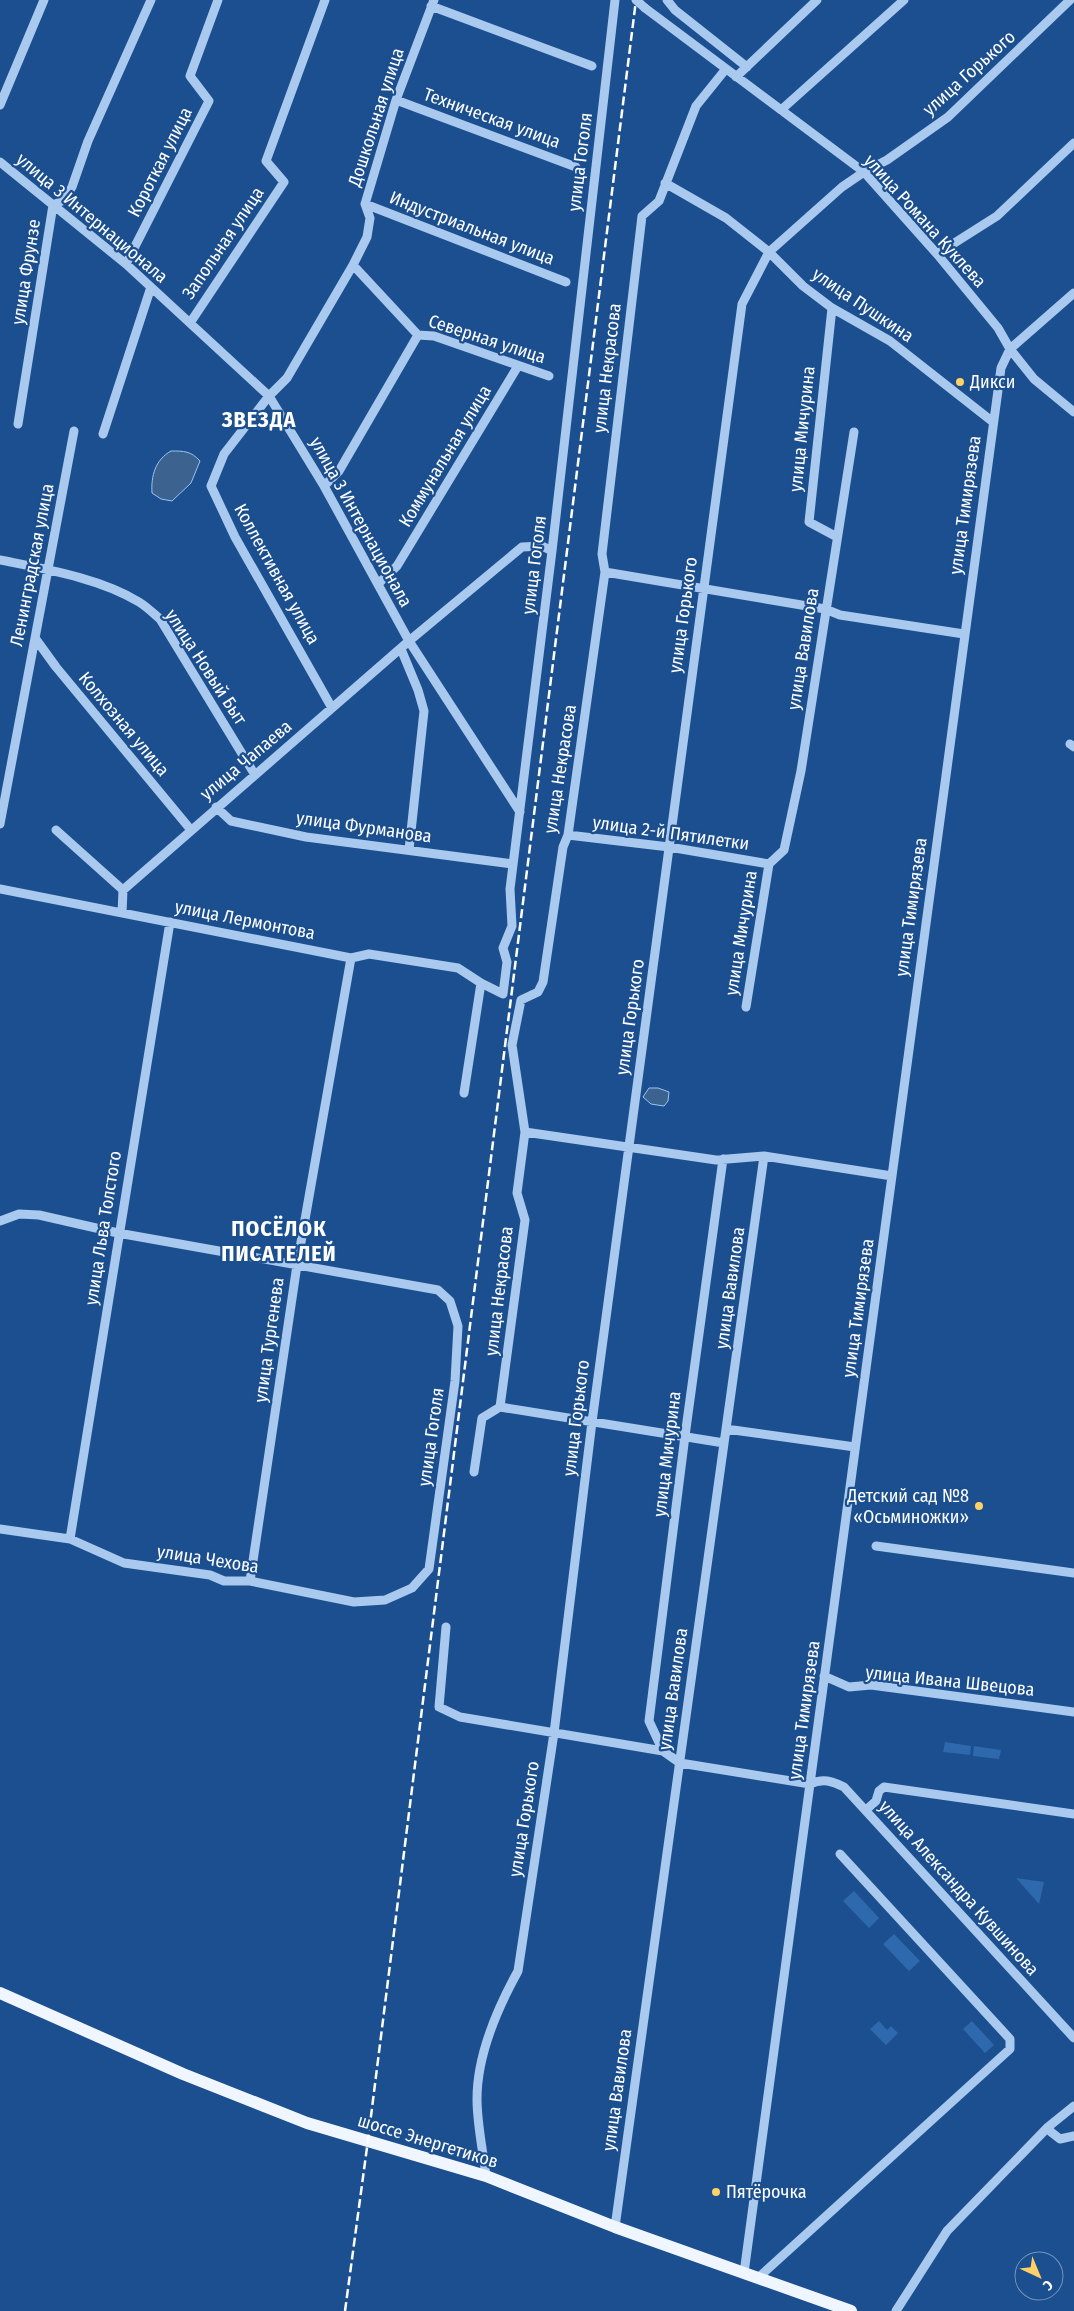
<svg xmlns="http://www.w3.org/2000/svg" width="1074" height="2311" font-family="'Fira Sans Condensed',sans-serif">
	<rect width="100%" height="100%" fill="#1b4f8f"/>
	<path fill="#2e69ad" d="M 945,1742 L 971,1746 L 970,1755 L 943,1752 Z
		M 974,1746 L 1001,1750 L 999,1759 L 973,1756 Z
		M 1016,1878 L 1044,1882 L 1039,1904 Z
		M 854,1891 L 879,1918 L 869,1928 L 843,1901 Z
		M 894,1934 L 920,1961 L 909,1971 L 883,1944 Z
		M 879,2021 L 887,2030 L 891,2026 L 898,2033 L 886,2045 L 870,2029 Z
		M 972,2021 L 994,2045 L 985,2053 L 963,2029 Z"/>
	<path fill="#3c6290" stroke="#9cc4f0" d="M 171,451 C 184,451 191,451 200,461 L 191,483 L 172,501 L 161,499 L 152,493 C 151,476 155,460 171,451 Z
		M 649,1088 L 658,1088 L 669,1092 L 668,1101 L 664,1106 L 651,1104 L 643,1097 Z"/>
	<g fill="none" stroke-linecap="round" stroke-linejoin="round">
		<path stroke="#a9c9ee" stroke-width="9" d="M 667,0 L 675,10 L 747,67
			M 431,6 L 592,66
			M 645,8 L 864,172 L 937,254 L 998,328 L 1010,349 L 1034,379 L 1074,412
			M 736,77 L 817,0
			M 396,100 L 576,167
			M 0,105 L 44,0
			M 781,110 L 904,0
			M 0,162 L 126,264 L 269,396 L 324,486 L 409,641 L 520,812
			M 665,183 L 726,218 L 769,252 L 803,286 L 832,308 L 890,341 L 993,422
			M 365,204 L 566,282
			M 937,254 L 997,216 L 1074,143
			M 126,264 L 209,101 L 190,76 L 218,0
			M 353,265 L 418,335 L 434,336 L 549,376
			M 832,308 L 809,522 L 837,537
			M 190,323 L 284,182 L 266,161 L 325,0
			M 18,424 L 53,205 L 64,200 L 72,187 L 88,141 L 151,0
			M 103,434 L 151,287
			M 324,486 L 339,471 L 418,335
			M 0,560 C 45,569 100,578 139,602 C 147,607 153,613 160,619 L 255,775
			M 605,572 L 825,609 L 840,615 L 964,634
			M 378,584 L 397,566 L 518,366
			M 35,638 L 56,667 L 191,830
			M 401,649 L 418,690 L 424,711 L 409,850
			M 332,708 L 235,537 L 211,486 L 224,454 L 269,396 L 287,378 L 353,265 L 367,237 L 370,218 L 365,204 L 396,100 L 434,0
			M 1070,744 L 1074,747
			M 216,807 L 231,821 L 306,837 L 513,864
			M 0,824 L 74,431
			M 56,830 L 123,890
			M 568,835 L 669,847 L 769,864
			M 769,864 L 784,850 L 801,771 L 854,432
			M 0,889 L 351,958 L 369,954 L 458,968 L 481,983
			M 122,913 L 123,890 L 409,641 L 522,547 L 542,546 L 552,551
			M 746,1007 L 769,864
			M 464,1093 L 481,983 L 503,994 L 507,962 L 503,948 L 512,926 L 510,889 L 552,551 L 615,0
			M 525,1132 L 716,1160 L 764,1156 L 892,1176
			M 0,1221 L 19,1214 L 39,1215 L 118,1233 L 438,1290 L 450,1301 L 458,1326 L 455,1381 L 429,1569 L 412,1588 L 385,1600 L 354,1602 L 250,1581 L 224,1581 L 210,1575 L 124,1563 L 70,1539 L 0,1529
			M 500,1407 L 724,1443
			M 726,1429 L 855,1447
			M 474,1472 L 482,1418 L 500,1407 L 525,1220 L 517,1193 L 525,1132 L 512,1045 L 521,1000 L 538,992 L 543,982 L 563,847 L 568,835 L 605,572 L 602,554 L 642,216 L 659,201 L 696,106 L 725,70
			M 70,1539 L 170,922
			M 876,1546 L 1074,1573
			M 250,1581 L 297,1265 L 351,958
			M 446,1627 L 439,1707 L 460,1717 L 663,1751 L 680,1763 L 810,1784
			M 824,1676 L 849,1687 L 871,1685 L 1074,1712
			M 663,1751 L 649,1721 L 685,1436 L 723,1159
			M 810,1784 C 823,1778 832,1781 844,1787 L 1074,2038
			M 866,1810 L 876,1801 L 879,1791 L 884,1787 L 1074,1814
			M 1048,2127 L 1051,2132 L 1060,2139 L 1074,2136
			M 486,2176 C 483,2151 477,2124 477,2099 C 477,2054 497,2009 518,1971 L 554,1733 L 592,1422 L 742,304 L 769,252 L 842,187 L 864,172 L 887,160 L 948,117 L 1070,0
			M 615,2227 L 764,1156
			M 744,2273 L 1001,368 L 1010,349 L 1074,293
			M 759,2277 L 1010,2049 L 1010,2039 L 840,1854
			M 896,2311 L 947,2231 L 1048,2127 L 1074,2106"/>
		<path stroke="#f0f6ff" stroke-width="12" d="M 0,1993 L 183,2074 L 307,2123 L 486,2176 L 615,2227 L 851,2311"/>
		<path stroke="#fff" stroke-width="2.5" stroke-dasharray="9 4" stroke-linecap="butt" d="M 345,2311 L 368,2140 L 636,0"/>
		<path stroke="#a9c9ee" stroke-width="9" d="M 636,0 L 645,8"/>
	</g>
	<g fill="#ffd166" stroke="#1b4f8f" stroke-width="2">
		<circle cx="960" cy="382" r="5"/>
		<circle cx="979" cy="1506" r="5"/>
		<circle cx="716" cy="2192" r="5"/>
	</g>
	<g text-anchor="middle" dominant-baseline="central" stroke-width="4.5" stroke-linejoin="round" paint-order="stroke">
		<g font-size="18" fill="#fff" stroke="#1b4f8f">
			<text transform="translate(969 73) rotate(-42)">улица Горького</text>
			<text transform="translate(376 117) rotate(-72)">Дошкольная улица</text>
			<text transform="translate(492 118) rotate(20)">Техническая улица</text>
			<text transform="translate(160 162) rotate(-63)">Короткая улица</text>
			<text transform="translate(580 162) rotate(-83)">улица Гоголя</text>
			<text transform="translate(92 218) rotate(40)">улица 3 Интернационала</text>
			<text transform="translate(925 221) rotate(48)">улица Романа Куклева</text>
			<text transform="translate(472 228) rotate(21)">Индустриальная улица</text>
			<text transform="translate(223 243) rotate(-56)">Запольная улица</text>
			<text transform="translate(26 272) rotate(-81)">улица Фрунзе</text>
			<text transform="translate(863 305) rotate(34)">улица Пушкина</text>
			<text transform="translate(487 339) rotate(18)">Северная улица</text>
			<text transform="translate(607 368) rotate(-83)">улица Некрасова</text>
			<text transform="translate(802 429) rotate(-84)">улица Мичурина</text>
			<text transform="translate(445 456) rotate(-59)">Коммунальная улица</text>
			<text transform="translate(965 505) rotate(-82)">улица Тимирязева</text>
			<text transform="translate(361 522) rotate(61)">улица 3 Интернационала</text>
			<text transform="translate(32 565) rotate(-79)">Ленинградская улица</text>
			<text transform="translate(534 565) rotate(-83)">улица Гоголя</text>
			<text transform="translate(277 574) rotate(61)">Коллективная улица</text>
			<text transform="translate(683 615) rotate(-82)">улица Горького</text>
			<text transform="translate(803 649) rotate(-81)">улица Вавилова</text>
			<text transform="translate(206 667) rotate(57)">улица Новый Быт</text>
			<text transform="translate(124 724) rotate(50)">Колхозная улица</text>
			<text transform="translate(246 760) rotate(-40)">улица Чапаева</text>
			<text transform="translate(560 769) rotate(-81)">улица Некрасова</text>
			<text transform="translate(364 827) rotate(8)">улица Фурманова</text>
			<text transform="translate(671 833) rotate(8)">улица 2-й Пятилетки</text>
			<text transform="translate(911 907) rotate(-82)">улица Тимирязева</text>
			<text transform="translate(245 920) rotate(11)">улица Лермонтова</text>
			<text transform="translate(741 933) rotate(-81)">улица Мичурина</text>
			<text transform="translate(630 1017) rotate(-82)">улица Горького</text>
			<text transform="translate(103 1228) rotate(-81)">улица Льва Толстого</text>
			<text transform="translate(730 1288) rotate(-82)">улица Вавилова</text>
			<text transform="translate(499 1291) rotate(-83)">улица Некрасова</text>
			<text transform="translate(858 1308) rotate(-82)">улица Тимирязева</text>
			<text transform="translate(269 1340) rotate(-82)">улица Тургенева</text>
			<text transform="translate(576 1418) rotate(-83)">улица Горького</text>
			<text transform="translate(431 1437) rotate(-82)">улица Гоголя</text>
			<text transform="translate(667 1454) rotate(-83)">улица Мичурина</text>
			<text transform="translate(208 1559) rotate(9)">улица Чехова</text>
			<text transform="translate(950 1681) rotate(6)">улица Ивана Швецова</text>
			<text transform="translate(673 1689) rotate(-82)">улица Вавилова</text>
			<text transform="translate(804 1710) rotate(-82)">улица Тимирязева</text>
			<text transform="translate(524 1819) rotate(-81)">улица Горького</text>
			<text transform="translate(959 1888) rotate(48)">улица Александра Кувшинова</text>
			<text transform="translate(617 2090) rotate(-82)">улица Вавилова</text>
			<text transform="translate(428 2141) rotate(17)">шоссе Энергетиков</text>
		</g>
		<g font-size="18" fill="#fff" stroke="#1b4f8f" text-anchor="start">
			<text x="970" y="382">Дикси</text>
			<text x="969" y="1496" text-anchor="end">Детский сад №8<tspan x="969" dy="21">«Осьминожки»</tspan></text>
			<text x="726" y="2192">Пятёрочка</text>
		</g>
		<g font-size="22" font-weight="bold" letter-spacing="1" fill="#fff" stroke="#1b4f8f">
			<text x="259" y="419">ЗВЕЗДА</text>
			<text x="279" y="1228">ПОСЁЛОК<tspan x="279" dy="25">ПИСАТЕЛЕЙ</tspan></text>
		</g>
	</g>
	<g transform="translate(1039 2276) rotate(136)"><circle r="24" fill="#1b4f8f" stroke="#7695bc"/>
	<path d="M0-4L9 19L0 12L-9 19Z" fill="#ffd166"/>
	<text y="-8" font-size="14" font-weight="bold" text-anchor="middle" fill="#ffffff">С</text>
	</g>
</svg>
